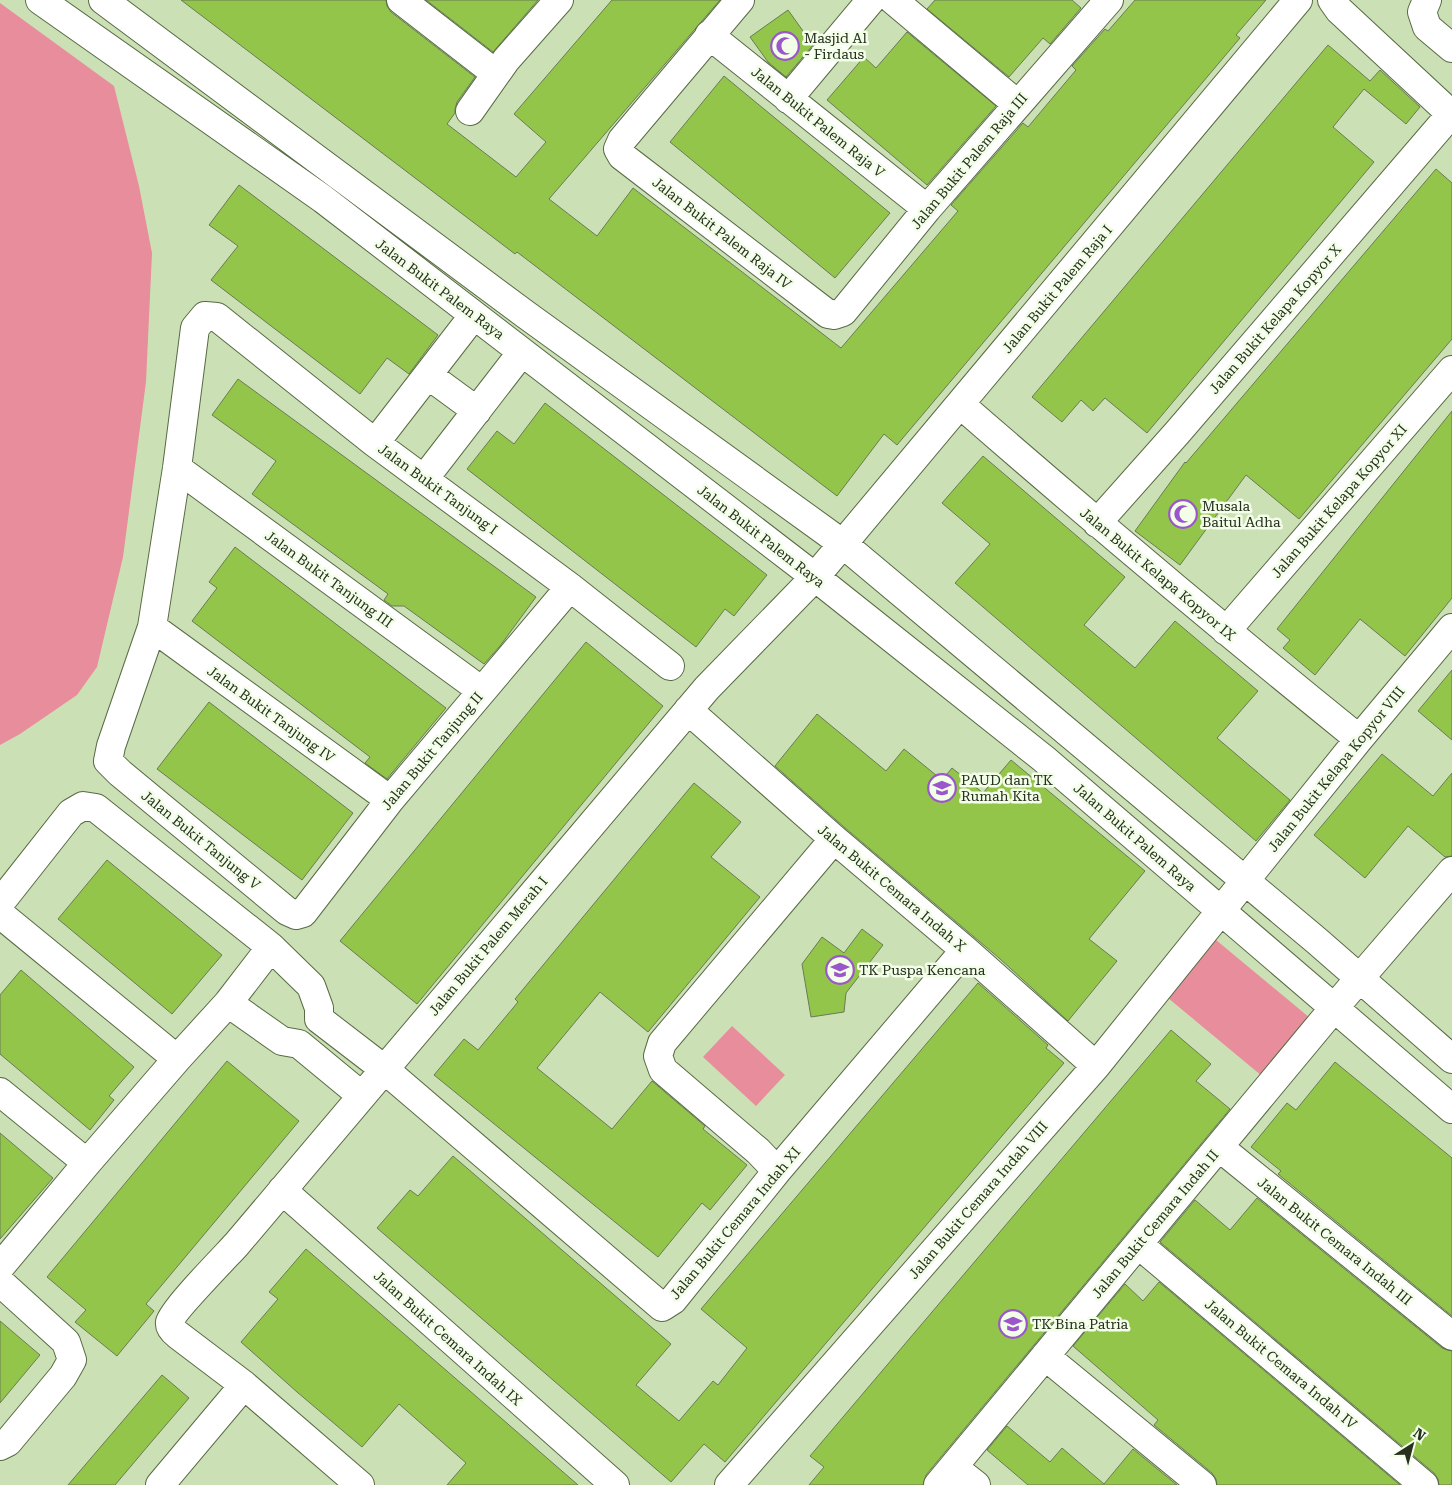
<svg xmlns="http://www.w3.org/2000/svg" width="1452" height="1485" font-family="'Roboto Serif',serif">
	<rect width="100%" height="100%" fill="#cbe1b5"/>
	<path fill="#e78d9c" d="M 0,3 L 114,86 L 139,186 L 152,253 L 146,382 L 123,557 L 97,667 L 77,695 L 20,734 L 0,745 Z
		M 1216,940 L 1310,1018 L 1262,1076 L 1168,998 Z
		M 732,1026 L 785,1075 L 756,1106 L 703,1057 Z"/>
	<path fill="#92c549" stroke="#697c54" d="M 181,0 L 386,0 L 387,6 L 391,12 L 475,77 L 457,102 L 455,109 L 455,113 L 447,124 L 516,177 L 546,142 L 514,114 L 612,0 L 720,0 L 549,199 L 597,236 L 633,188 L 841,348 L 958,211 L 951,205 L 1023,123 L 1028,127 L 1076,70 L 1072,66 L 1105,29 L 1108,31 L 1135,0 L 1266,0 L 1236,35 L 1240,38 L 897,445 L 884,434 L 837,496 L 517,252 L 515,254 Z
		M 426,0 L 538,0 L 493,52 Z
		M 935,0 L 1072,0 L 1081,8 L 1050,44 L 1043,38 L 1009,77 L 927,9 Z
		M 788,10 L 813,45 L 786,77 L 768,62 L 750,37 Z
		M 907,32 L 996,106 L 927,185 L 827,100 L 864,57 L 876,68 Z
		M 1328,45 L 1370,81 L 1380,70 L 1420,107 L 1406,124 L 1364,89 L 1333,127 L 1374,162 L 1147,433 L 1105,398 L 1093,411 L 1081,400 L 1062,422 L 1032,397 Z
		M 724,76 L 890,213 L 835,278 L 670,142 Z
		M 1436,169 L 1452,183 L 1452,339 L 1299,519 L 1246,475 L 1180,565 L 1135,531 L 1185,462 L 1186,463 Z
		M 239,185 L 438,335 L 409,374 L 387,358 L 360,394 L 211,280 L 238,246 L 209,225 Z
		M 238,379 L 536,597 L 500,646 L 484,664 L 404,606 L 392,606 L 384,600 L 388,594 L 252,494 L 276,461 L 212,415 Z
		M 545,403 L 767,575 L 734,616 L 725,609 L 696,647 L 467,469 L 497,431 L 514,444 Z
		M 1452,411 L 1452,598 L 1405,656 L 1360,619 L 1315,675 L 1283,648 L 1290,640 L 1277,629 Z
		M 983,456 L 1125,577 L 1084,625 L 1135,668 L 1175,621 L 1258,691 L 1217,738 L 1290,800 L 1256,841 L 955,583 L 990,544 L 942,503 Z
		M 235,547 L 446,708 L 387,779 L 365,763 L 370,757 L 192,621 L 217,588 L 209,582 Z
		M 586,642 L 663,706 L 417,1004 L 340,941 Z
		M 1452,670 L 1452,740 L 1418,711 Z
		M 209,702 L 353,813 L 302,880 L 157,769 Z
		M 817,714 L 886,771 L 904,749 L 942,780 L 952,768 L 983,793 L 1011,760 L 1145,871 L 1089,939 L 1117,961 L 1068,1021 L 999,958 L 844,827 L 775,766 Z
		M 1382,754 L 1433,796 L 1452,773 L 1452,856 L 1445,857 L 1408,826 L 1365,878 L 1314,835 Z
		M 694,783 L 741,822 L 711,857 L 760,897 L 648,1032 L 600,992 L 537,1068 L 612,1129 L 652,1081 L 705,1126 L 703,1129 L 747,1165 L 710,1210 L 702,1203 L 658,1257 L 434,1075 L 464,1039 L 478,1050 L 518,1002 L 515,999 Z
		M 107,860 L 222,955 L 172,1014 L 58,919 Z
		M 862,929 L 883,945 L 846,993 L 844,1012 L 811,1017 L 802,964 L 822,937 L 844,953 Z
		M 21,970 L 134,1067 L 109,1096 L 114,1100 L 90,1130 L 0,1054 L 0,995 Z
		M 978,983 L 1048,1045 L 1046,1048 L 1064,1063 L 725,1462 L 704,1444 L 671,1482 L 377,1228 L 410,1190 L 418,1196 L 453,1156 L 671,1344 L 636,1385 L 679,1421 L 713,1381 L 718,1385 L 747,1348 L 701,1309 Z
		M 1171,1030 L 1211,1064 L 1196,1081 L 1230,1109 L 926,1475 L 923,1485 L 809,1485 L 824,1467 L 810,1456 Z
		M 227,1061 L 299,1121 L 146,1304 L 154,1311 L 117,1356 L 75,1322 L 86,1310 L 47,1277 Z
		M 1335,1062 L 1452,1158 L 1452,1316 L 1278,1174 L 1281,1171 L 1251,1147 L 1287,1103 L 1296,1110 Z
		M 0,1133 L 53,1178 L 0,1239 Z
		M 1257,1198 L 1442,1348 L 1452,1351 L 1452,1485 L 1439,1485 L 1438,1479 L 1434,1473 L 1160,1242 L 1195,1200 L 1230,1230 Z
		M 306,1249 L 470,1391 L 578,1485 L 447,1485 L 466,1463 L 399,1404 L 362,1447 L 297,1392 L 241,1342 L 278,1299 L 269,1292 Z
		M 1159,1282 L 1400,1485 L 1217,1485 L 1216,1479 L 1212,1473 L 1154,1425 L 1158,1420 L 1073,1346 L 1125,1284 L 1143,1301 Z
		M 0,1321 L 40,1355 L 0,1403 Z
		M 162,1375 L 189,1398 L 153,1440 L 115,1485 L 68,1485 Z
		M 1007,1426 L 1050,1462 L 1062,1448 L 1104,1484 L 1133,1449 L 1177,1485 L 1028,1485 L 987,1450 Z"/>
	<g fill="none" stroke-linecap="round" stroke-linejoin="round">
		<defs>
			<path id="street" d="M 40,0 L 323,199 L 815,577 L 1044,759 L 1452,1109
				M 103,0 L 525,314 L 843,544 L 1317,941 L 1452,1059
				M 401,0 L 495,73
				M 740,0 L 622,140 L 618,149 L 622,156 L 828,314 L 834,315 L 843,312 L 927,209 L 1109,0
				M 893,0 L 1017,104
				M 1332,0 L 1339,10 L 1452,115
				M 1427,0 L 1422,12 L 1427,27 L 1452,48
				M 709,35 L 927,209
				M 788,99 L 871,0
				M 470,111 L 506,60 L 559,0
				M 428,375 L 477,411
				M 961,405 C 1092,519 1224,630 1359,739
				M 375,443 L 474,315
				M 177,468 L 482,691
				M 424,479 L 522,352
				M 1097,523 L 1177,433 L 1451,114
				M 570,587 L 390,800 L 303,913 L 296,915 L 287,911 L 120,773 L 108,761 L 111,746 L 152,627 L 177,468 L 195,328 L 205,316 L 217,317 L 375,443 L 570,587 L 670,666
				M 152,627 L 390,800
				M 1226,631 L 1452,370
				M 688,710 L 834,839 L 965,950 L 1096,1066
				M 0,903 L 71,813 L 83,806 L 96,808 L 271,947 L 311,986 L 319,1008 L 319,1019 L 384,1069 L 662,1307 L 673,1300 L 777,1171 L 965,950
				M 0,914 L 177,1059
				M 228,1003 L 282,1041 L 299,1044 L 362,1096
				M 0,1092 L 87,1163
				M 1219,1147 L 1452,1336
				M 777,1171 L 758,1151 L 663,1070 L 658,1056 L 662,1043 L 834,839
				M 282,1190 L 615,1485
				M 1138,1244 L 1424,1485
				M 0,1267 L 87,1163 L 177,1059 L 228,1003 L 271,947
				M 0,1282 L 66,1342 L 72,1360 L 63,1376 L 8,1442 L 0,1446
				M 1045,1356 L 1202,1485
				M 953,1467 L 976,1485
				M 160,1485 L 244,1385
				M 360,1485 L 244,1385 L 178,1335 C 174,1332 169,1328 170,1322 C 172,1311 225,1257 236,1245 L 707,688 L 815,577 L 1298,0
				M 729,1485 L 1096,1066 L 1359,739 L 1452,628
				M 938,1485 L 1334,1008 L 1452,871"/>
		</defs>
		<use href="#street" stroke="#586b44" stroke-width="30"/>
		<use href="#street" stroke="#fff" stroke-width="28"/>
	</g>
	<defs>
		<symbol id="mosque-ring" viewBox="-11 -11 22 22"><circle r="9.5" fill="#f2fee7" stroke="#9a56ca" stroke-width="1.5"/><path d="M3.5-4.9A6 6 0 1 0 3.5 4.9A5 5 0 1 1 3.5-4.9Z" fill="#9a56ca"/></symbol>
		<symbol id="school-ring" viewBox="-11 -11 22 22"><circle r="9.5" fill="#f2fee7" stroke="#9a56ca" stroke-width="1.5"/><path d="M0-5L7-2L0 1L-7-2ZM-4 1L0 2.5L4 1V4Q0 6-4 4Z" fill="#9a56ca"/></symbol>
	</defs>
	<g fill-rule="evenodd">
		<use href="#mosque-ring" x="769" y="30" width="32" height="32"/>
		<use href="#mosque-ring" x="1167" y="498" width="32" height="32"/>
		<use href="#school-ring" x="926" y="772" width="32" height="32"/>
		<use href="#school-ring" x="824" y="954" width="32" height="32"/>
		<use href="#school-ring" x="997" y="1308" width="32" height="32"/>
	</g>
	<g text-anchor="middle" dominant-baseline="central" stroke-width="5" stroke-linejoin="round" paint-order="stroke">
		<g font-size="14" fill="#272f1e" stroke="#f2fee7" text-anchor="start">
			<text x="804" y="38">Masjid Al<tspan x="804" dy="16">- Firdaus</tspan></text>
			<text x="1202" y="506">Musala<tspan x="1202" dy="16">Baitul Adha</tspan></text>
			<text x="961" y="780">PAUD dan TK<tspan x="961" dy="16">Rumah Kita</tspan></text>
			<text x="859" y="970">TK Puspa Kencana</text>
			<text x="1032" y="1324">TK Bina Patria</text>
		</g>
		<g font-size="14" fill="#272f1e" stroke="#f2fee7">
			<text transform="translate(818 122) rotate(39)">Jalan Bukit Palem Raja V</text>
			<text transform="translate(969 161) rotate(-50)">Jalan Bukit Palem Raja III</text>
			<text transform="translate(722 233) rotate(38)">Jalan Bukit Palem Raja IV</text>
			<text transform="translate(440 289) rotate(37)">Jalan Bukit Palem Raya</text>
			<text transform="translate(1057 289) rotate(-50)">Jalan Bukit Palem Raja I</text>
			<text transform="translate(1275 319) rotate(-49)">Jalan Bukit Kelapa Kopyor X</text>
			<text transform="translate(438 489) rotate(36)">Jalan Bukit Tanjung I</text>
			<text transform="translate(1339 501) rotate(-49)">Jalan Bukit Kelapa Kopyor XI</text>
			<text transform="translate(761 536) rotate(38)">Jalan Bukit Palem Raya</text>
			<text transform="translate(1158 574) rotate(40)">Jalan Bukit Kelapa Kopyor IX</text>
			<text transform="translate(329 579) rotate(36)">Jalan Bukit Tanjung III</text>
			<text transform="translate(271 714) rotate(36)">Jalan Bukit Tanjung IV</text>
			<text transform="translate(432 751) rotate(-50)">Jalan Bukit Tanjung II</text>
			<text transform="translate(1336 769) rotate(-51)">Jalan Bukit Kelapa Kopyor VIII</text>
			<text transform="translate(1135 837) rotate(41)">Jalan Bukit Palem Raya</text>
			<text transform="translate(201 840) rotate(39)">Jalan Bukit Tanjung V</text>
			<text transform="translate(892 888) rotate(40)">Jalan Bukit Cemara Indah X</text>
			<text transform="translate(488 946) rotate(-50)">Jalan Bukit Palem Merah I</text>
			<text transform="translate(978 1200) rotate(-49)">Jalan Bukit Cemara Indah VIII</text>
			<text transform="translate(735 1223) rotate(-50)">Jalan Bukit Cemara Indah XI</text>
			<text transform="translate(1155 1224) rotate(-50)">Jalan Bukit Cemara Indah II</text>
			<text transform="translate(1335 1241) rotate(39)">Jalan Bukit Cemara Indah III</text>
			<text transform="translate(448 1338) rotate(42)">Jalan Bukit Cemara Indah IX</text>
			<text transform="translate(1281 1364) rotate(40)">Jalan Bukit Cemara Indah IV</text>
		</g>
	</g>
	<g transform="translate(1412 1445) rotate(36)" stroke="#f2fee7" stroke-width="4" paint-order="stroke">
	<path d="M0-4L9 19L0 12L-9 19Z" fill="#272f1e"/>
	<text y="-8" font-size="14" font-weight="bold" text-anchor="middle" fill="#272f1e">N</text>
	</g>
</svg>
